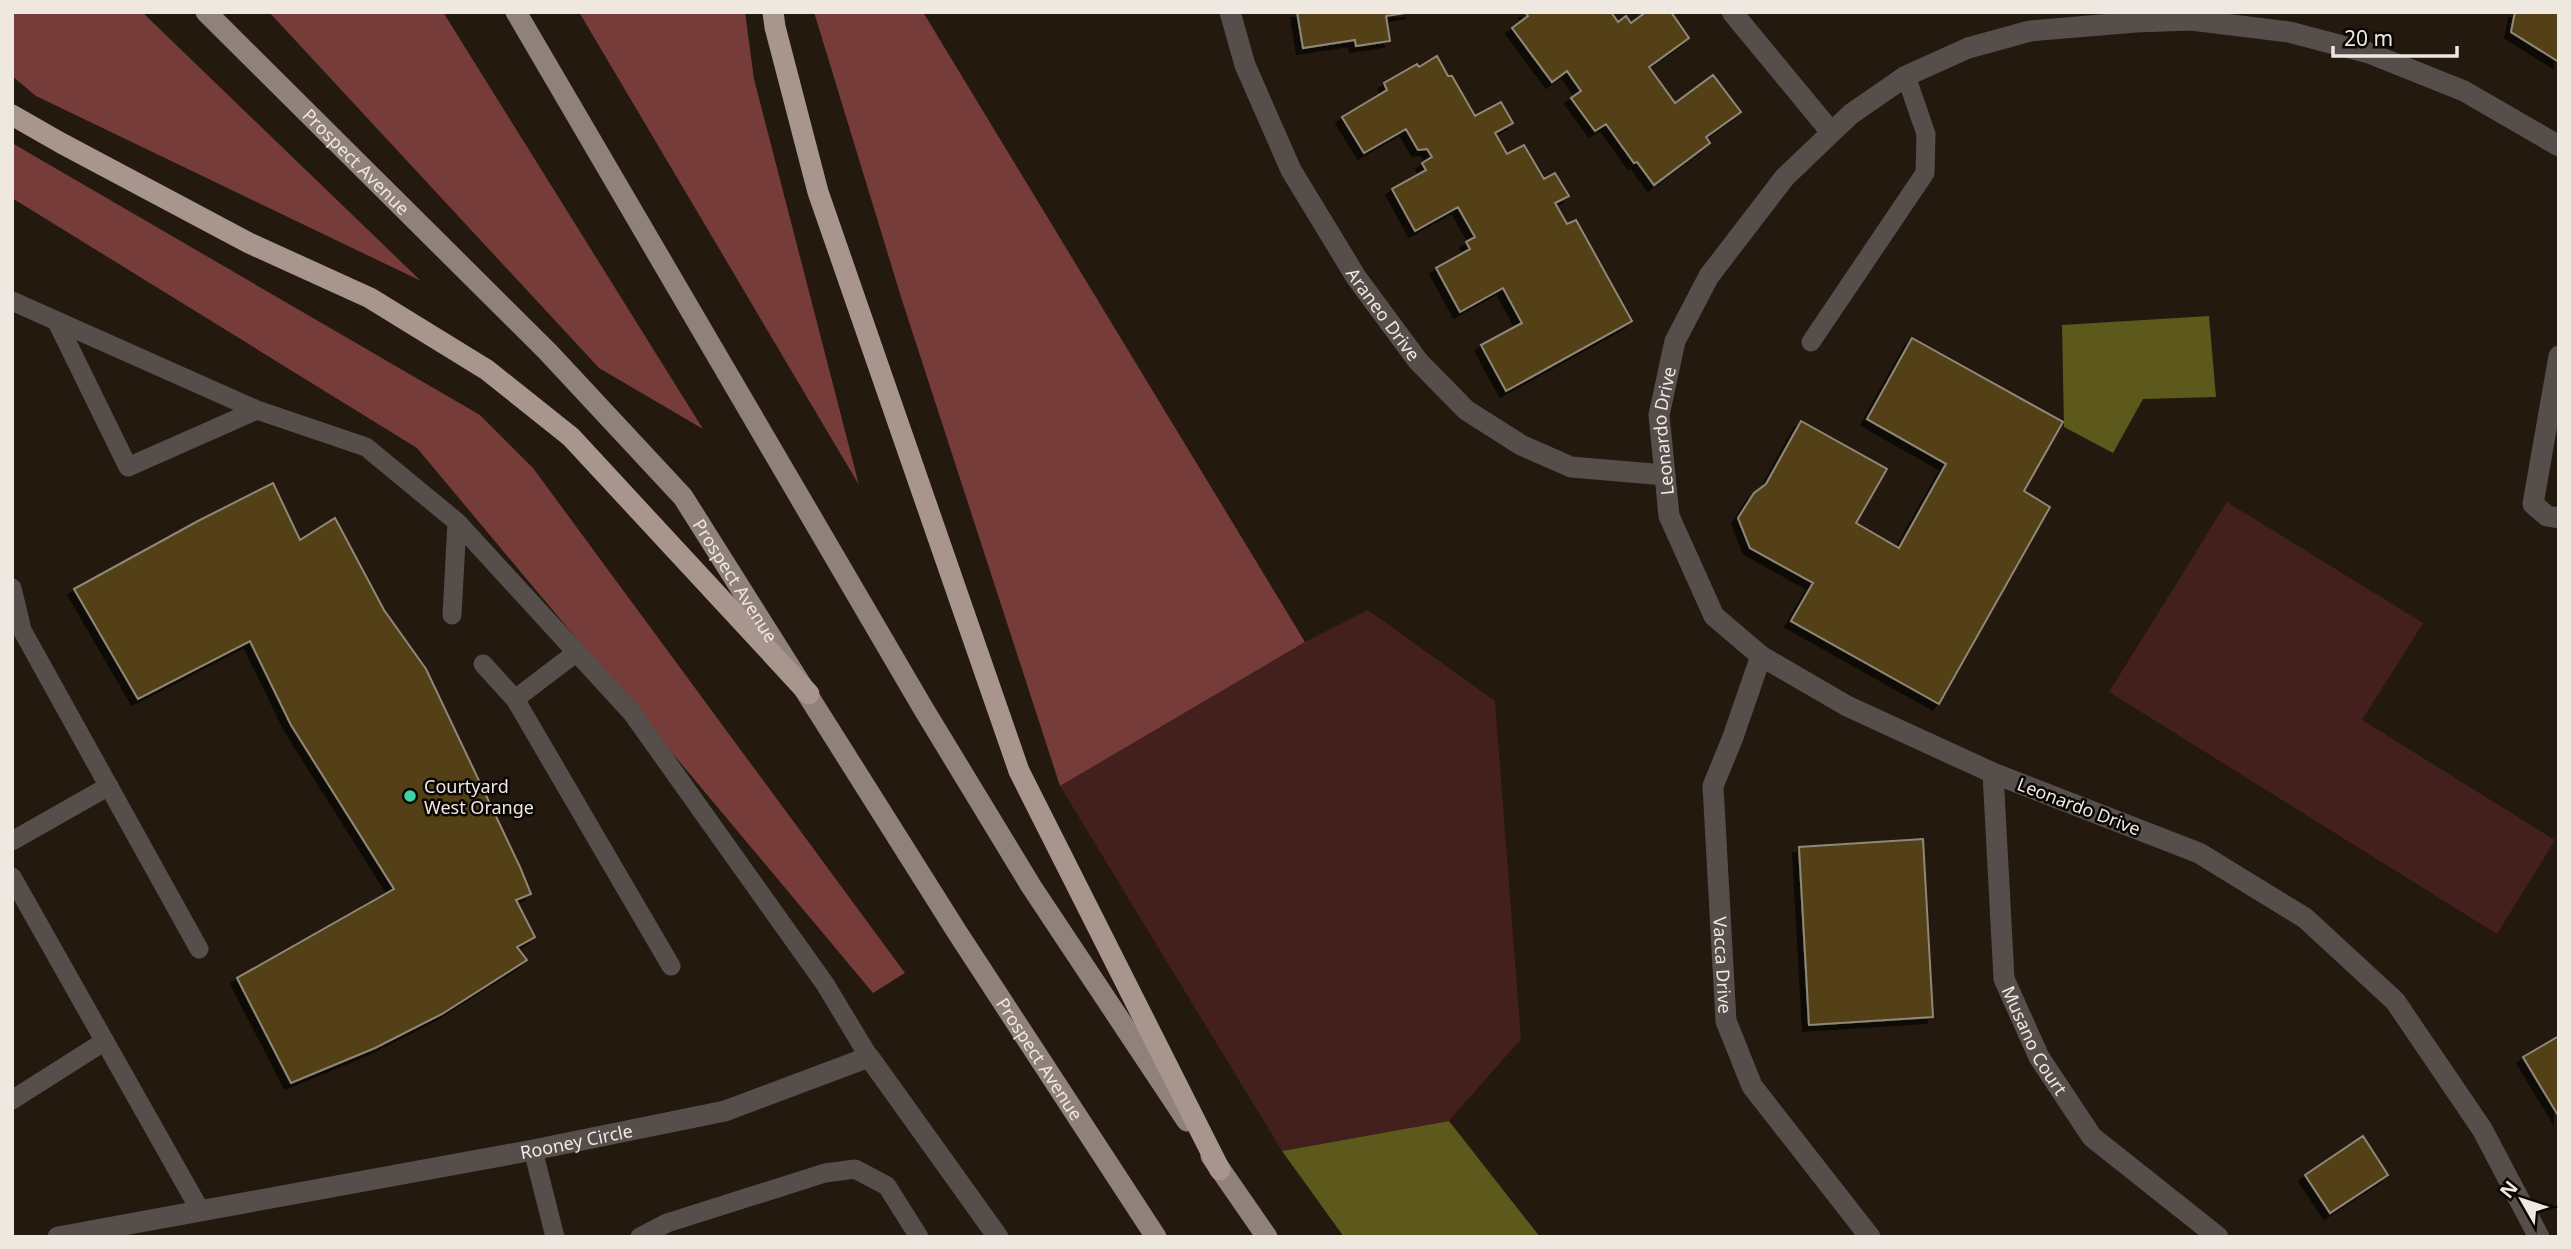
<svg xmlns="http://www.w3.org/2000/svg" width="2571" height="1249" font-family="'Noto Sans',sans-serif">
	<defs>
		<filter id="shadow"><feDropShadow dx="-6" dy="6" stdDeviation="0" flood-color="#0009"/></filter>
	</defs>
	<rect width="100%" height="100%" fill="#24190f"/>
	<path fill="#431f1d" d="M 2227,502 L 2423,623 L 2362,720 L 2555,840 L 2497,934 L 2109,692 Z
		M 1368,610 L 1495,701 L 1521,1039 L 1449,1121 L 1282,1151 L 1060,786 L 1305,642 Z"/>
	<path fill="#753c39" d="M 12,12 L 142,12 L 421,281 L 36,96 L 12,76 Z
		M 269,12 L 443,12 L 703,429 L 599,368 Z
		M 579,12 L 745,12 L 754,79 L 859,485 Z
		M 814,12 L 923,12 L 1305,642 L 1060,786 L 901,297 Z
		M 12,143 L 480,415 L 533,468 L 905,973 L 873,993 L 417,448 L 12,198 Z"/>
	<path fill="#5d591c" d="M 2209,316 L 2216,397 L 2143,399 L 2113,453 L 2064,427 L 2062,325 Z
		M 1449,1121 L 1540,1237 L 1344,1237 L 1282,1151 Z"/>
	<path fill="#523f14" stroke="#8f8778" stroke-width="2" filter="url(#shadow)" d="M 1297,12 L 1412,12 L 1386,16 L 1390,41 L 1356,46 L 1355,40 L 1303,48 Z
		M 1525,12 L 1611,12 L 1618,22 L 1626,16 L 1631,23 L 1646,12 L 1671,12 L 1689,38 L 1649,67 L 1675,103 L 1713,75 L 1741,112 L 1706,137 L 1710,143 L 1654,185 L 1637,162 L 1634,163 L 1606,124 L 1595,131 L 1571,98 L 1581,91 L 1567,71 L 1552,82 L 1512,28 L 1528,16 Z
		M 2515,12 L 2559,12 L 2559,62 L 2511,32 Z
		M 1437,56 L 1448,76 L 1452,76 L 1475,116 L 1501,102 L 1513,123 L 1495,133 L 1507,154 L 1524,145 L 1544,179 L 1555,173 L 1569,196 L 1555,203 L 1567,224 L 1576,220 L 1632,321 L 1506,391 L 1481,345 L 1522,323 L 1503,288 L 1460,312 L 1436,268 L 1470,249 L 1466,242 L 1475,237 L 1458,207 L 1415,231 L 1392,189 L 1426,170 L 1422,163 L 1432,157 L 1427,149 L 1418,150 L 1406,129 L 1364,153 L 1342,117 L 1387,90 L 1384,83 L 1417,64 L 1419,67 Z
		M 1912,338 L 2063,422 L 2024,491 L 2050,507 L 1939,704 L 1791,621 L 1813,583 L 1750,548 L 1738,518 L 1754,493 L 1766,484 L 1801,421 L 1887,469 L 1856,523 L 1899,548 L 1946,464 L 1867,419 Z
		M 273,483 L 300,540 L 335,518 L 384,610 L 426,669 L 520,867 L 531,894 L 516,900 L 535,937 L 517,947 L 527,960 L 442,1014 L 375,1048 L 291,1083 L 237,978 L 394,889 L 291,725 L 250,641 L 138,699 L 74,589 L 198,521 Z
		M 1923,839 L 1933,1017 L 1809,1025 L 1799,847 Z
		M 2559,1036 L 2559,1117 L 2523,1057 Z
		M 2363,1136 L 2388,1175 L 2330,1213 L 2305,1175 Z"/>
	<g fill="none" stroke-linecap="round" stroke-linejoin="round">
		<path stroke="#564e4b" stroke-width="19" d="M 12,301 L 257,410 L 366,447 L 457,522 L 632,713 L 825,984 L 869,1057
			M 57,322 L 128,467 L 257,410
			M 1811,342 L 1925,173 L 1926,134 L 1906,76
			M 12,588 L 22,630 L 199,949
			M 452,615 L 457,522
			M 577,652 L 515,699 L 671,966
			M 483,664 L 515,699
			M 12,841 L 109,786
			M 12,877 L 200,1210
			M 12,1100 L 105,1041
			M 533,1150 L 555,1237
			M 640,1237 L 667,1223 L 825,1173 L 855,1169 L 887,1186 L 919,1237"/>
		<g stroke="#564e4b" stroke-width="21">
			<path id="s1" d="M 1230,12 L 1245,65 L 1291,170 L 1356,277 L 1418,361 L 1466,410 L 1521,445 L 1571,467 L 1665,475"/>
			<path d="M 1732,12 L 1831,132"/>
			<path d="M 2559,356 L 2533,504 L 2547,516 L 2559,518"/>
			<path id="s2" d="M 1761,656 L 1733,737 L 1713,786 L 1726,1021 L 1752,1086 L 1870,1237"/>
			<path id="s3" d="M 1993,773 L 2004,979 L 2039,1057 L 2092,1137 L 2218,1237"/>
			<path id="s4" d="M 58,1237 L 533,1150 L 725,1111 L 869,1057 L 998,1237"/>
			<path id="s5" d="M 2539,1237 L 2482,1129 L 2395,1001 L 2305,918 L 2199,853 L 1993,773 L 1847,706 L 1761,656 L 1714,616 L 1669,516 L 1659,415 L 1675,341 L 1709,276 L 1785,177 L 1851,114 L 1906,76 L 1968,48 L 2030,31 L 2136,22 L 2191,20 L 2289,32 L 2369,53 L 2464,91 L 2559,146"/>
		</g>
		<g stroke="#90817b" stroke-width="21">
			<path id="s6" d="M 206,12 L 548,352 L 683,497 L 957,932 L 1156,1237"/>
			<path d="M 516,12 L 923,708 L 1031,886 L 1187,1121"/>
			<path d="M 1211,1156 L 1267,1237"/>
		</g>
		<path stroke="#a8958e" stroke-width="21" d="M 773,12 L 775,27 L 818,192 L 1019,771 L 1220,1170
			M 12,115 L 61,143 L 249,243 L 370,298 L 487,370 L 571,437 L 809,694"/>
	</g>
	<circle fill="#3dd4a3" stroke="#090603" stroke-width="2.5" cx="410" cy="796" r="7"/>
	<g text-anchor="middle" dominant-baseline="central" stroke-width="5" stroke-linejoin="round" paint-order="stroke">
		<g font-size="18" fill="#efe8e1" stroke="#090603">
			<text stroke="none"><textPath href="#s6" startOffset="212">Prospect Avenue</textPath></text>
			<text stroke="none"><textPath href="#s1" startOffset="341">Araneo Drive</textPath></text>
			<text stroke="none"><textPath href="#s5" startOffset="1262">Leonardo Drive</textPath></text>
			<text stroke="none"><textPath href="#s6" startOffset="779">Prospect Avenue</textPath></text>
			<text transform="translate(2079 806) rotate(21)">Leonardo Drive</text>
			<text stroke="none"><textPath href="#s2" startOffset="318">Vacca Drive</textPath></text>
			<text stroke="none"><textPath href="#s3" startOffset="275">Musano Court</textPath></text>
			<text stroke="none"><textPath href="#s6" startOffset="1346">Prospect Avenue</textPath></text>
			<text stroke="none"><textPath href="#s4" startOffset="527">Rooney Circle</textPath></text>
		</g>
		<g font-size="18" fill="#efe8e1" stroke="#090603" text-anchor="start">
			<text x="424" y="786">Courtyard<tspan x="424" dy="21">West Orange</tspan></text>
		</g>
	</g>
	<rect width="2571" height="1249" fill="none" stroke="#efe8e1" stroke-width="28"/>
	<g transform="translate(2522 1200) rotate(309)" stroke="#090603" stroke-width="5" paint-order="stroke">
	<path d="M0-5L12 26L0 18L-12 26Z" fill="#efe8e1"/>
	<text y="-10" font-size="19" font-weight="bold" text-anchor="middle" fill="#efe8e1">N</text>
	</g>
	<path d="M2333 46v10h124v-10" fill="none" stroke="#efe8e1" stroke-width="3.5"/>
	<text x="2344" y="46" font-size="21" fill="#efe8e1" stroke="#090603" stroke-width="5" paint-order="stroke">20 m</text>
</svg>
